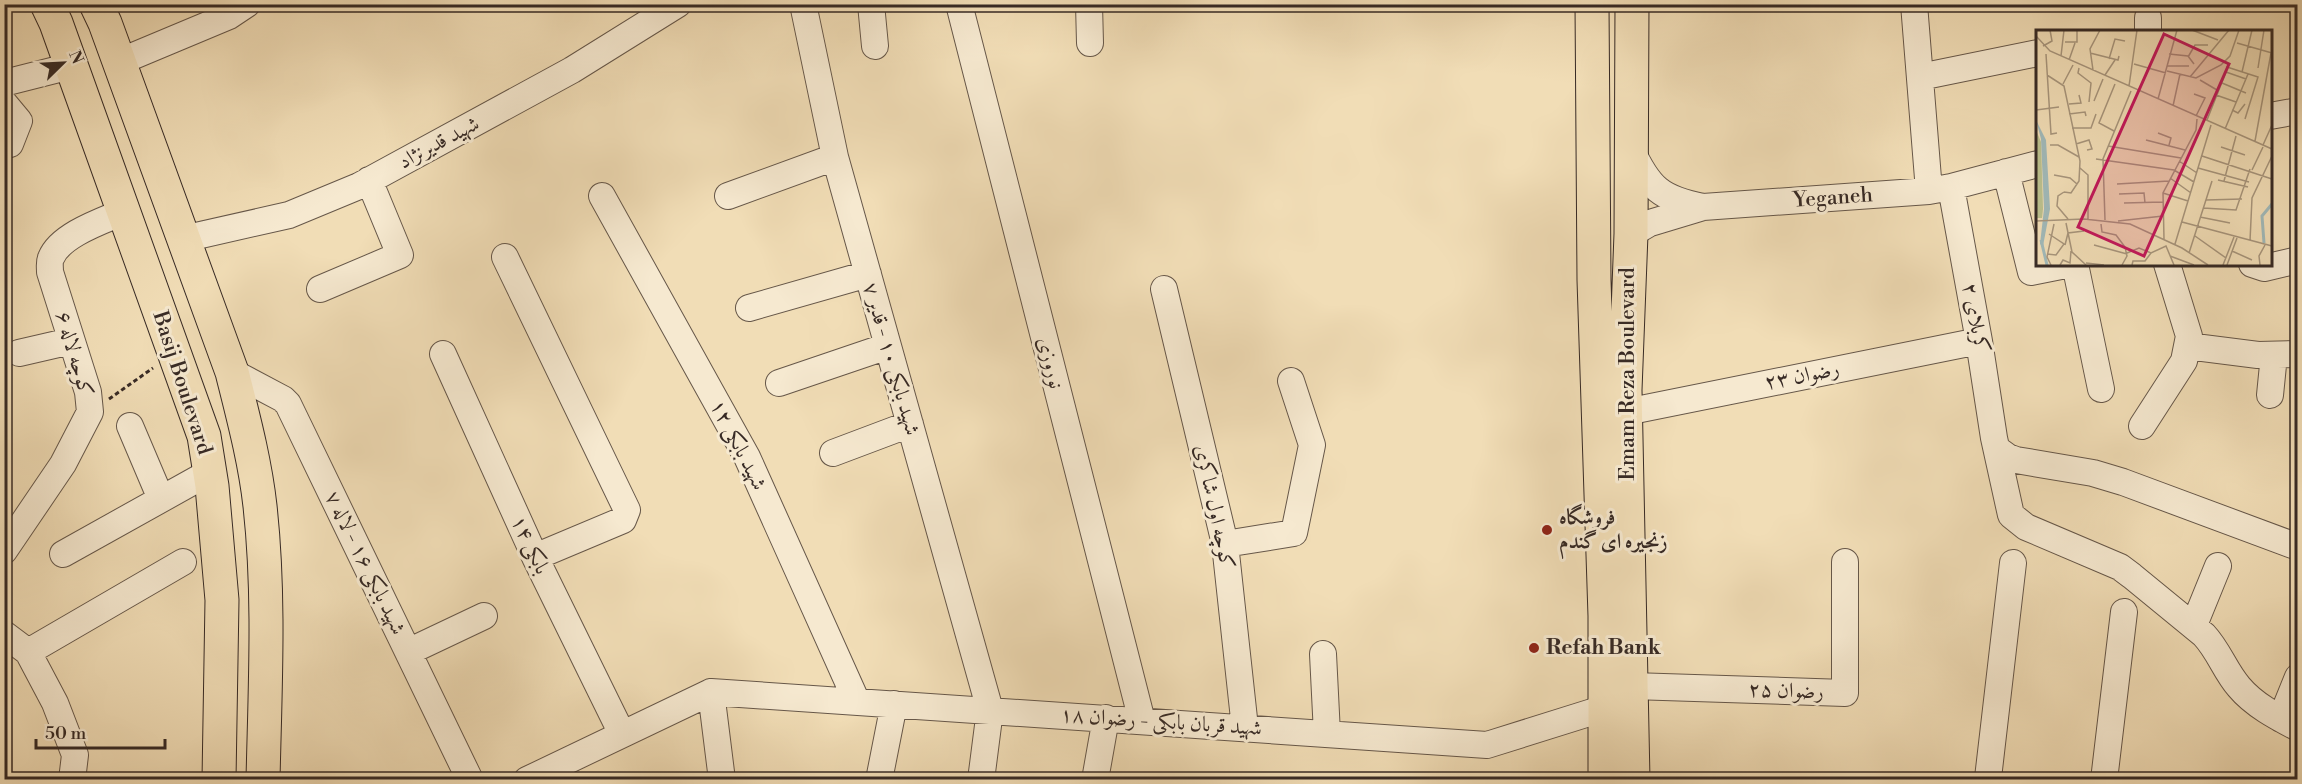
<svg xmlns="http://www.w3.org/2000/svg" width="2302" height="784" font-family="'Libre Bodoni',Amiri,serif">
	<rect width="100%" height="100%" fill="#f1ddb6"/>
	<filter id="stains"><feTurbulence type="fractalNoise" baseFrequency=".00333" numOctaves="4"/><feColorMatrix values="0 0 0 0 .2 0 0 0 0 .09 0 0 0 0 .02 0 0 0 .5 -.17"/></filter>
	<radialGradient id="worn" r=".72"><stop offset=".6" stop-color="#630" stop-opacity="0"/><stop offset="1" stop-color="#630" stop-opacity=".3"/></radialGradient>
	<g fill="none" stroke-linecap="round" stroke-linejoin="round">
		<defs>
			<path id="minor" d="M 803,4 L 835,157 L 990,710 L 981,780
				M 871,4 L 875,46
				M 959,4 L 1142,721
				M 1089,4 L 1090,43
				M 1914,4 L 1929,191
				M 2148,18 L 2148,32
				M 119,62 L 229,16 L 247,4
				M 1920,77 L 2038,53
				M 4,83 L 71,66
				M 4,103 L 19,121 L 10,144 L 4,146
				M 2270,116 L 2298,111
				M 1631,149 C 1649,188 1661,199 1703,207
				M 2006,172 L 2031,272 L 2071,264
				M 1951,187 L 1979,341 L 1994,438 L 2011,515 L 2026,527 L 2120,567 L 2132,576 L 2204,635 C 2219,651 2225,671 2239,687 C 2254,705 2277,717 2298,728
				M 602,196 L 747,457 L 857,702
				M 728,196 L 835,157
				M 1631,234 L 1650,223 L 1703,207 L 1929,191 L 1951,187 L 2038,164
				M 183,239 L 289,215 L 359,186 L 572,70 L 678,4
				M 505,257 L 627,510 L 623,520 L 535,557
				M 2075,264 L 2101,389
				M 2252,264 L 2264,268 L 2298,260
				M 320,289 L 400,255 L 369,180
				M 1164,289 L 1225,544 L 1245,728
				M 749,308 L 868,274
				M 2187,346 L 2258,355 L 2298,354
				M 19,353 L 71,341
				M 443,354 L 535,557 L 622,734
				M 232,372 L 283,399 L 288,404 L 470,780
				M 779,383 L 888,346
				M 2270,395 L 2274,355
				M 1626,412 L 1979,341
				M 130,426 L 161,499
				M 2142,426 L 2184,361 L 2189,336 L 2167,264
				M 1997,449 L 2008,457 L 2016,460 L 2093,473 L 2123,482 L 2298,547
				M 833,453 L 910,424
				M 1225,544 L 1294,533 L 1312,445 L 1291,381
				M 4,551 L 63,464 L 90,412 L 88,392 L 50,272 C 50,267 49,262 51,258 C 60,235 102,221 123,212
				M 63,554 L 210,472
				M 2194,625 L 2218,566
				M 4,634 L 28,652 L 55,703 L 75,755 L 72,780
				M 28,652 L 183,562
				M 408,652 L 484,616
				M 1323,654 L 1327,734
				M 1632,686 L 1845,693 L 1845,562
				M 711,692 L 722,780
				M 2281,719 L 2298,677
				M 1988,778 L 2013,563
				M 527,780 L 711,692 L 1487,745 L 1605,708
				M 879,780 L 894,704
				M 1095,780 L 1106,718
				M 2104,780 L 2124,612"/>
			<path id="major" d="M 47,4 L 56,23 L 204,436 L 212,486 L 222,600 L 219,780
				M 96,4 L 105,23 L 232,372 C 243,416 255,461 260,506 C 270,597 265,688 263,780
				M 1592,4 L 1594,280 L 1605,616 L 1605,780
				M 1632,4 L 1631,234 L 1625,390 L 1633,780"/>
		</defs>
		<use href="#minor" stroke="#665749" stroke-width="28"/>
		<use href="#major" stroke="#372a25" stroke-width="35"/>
		<path stroke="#372a25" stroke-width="3" stroke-dasharray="4.5 3" stroke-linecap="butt" d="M 109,399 L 153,368"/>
		<use href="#minor" stroke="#f6e9d0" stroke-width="26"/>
		<use href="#major" stroke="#f1ddb6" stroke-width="33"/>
	</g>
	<g fill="#8f2418" stroke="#f6e9d0" stroke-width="2">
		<circle cx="1547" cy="530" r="6"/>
		<circle cx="1534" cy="648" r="6"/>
	</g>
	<g text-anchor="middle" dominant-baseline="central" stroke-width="6" stroke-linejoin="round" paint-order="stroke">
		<g font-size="21" fill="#372a25" stroke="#f6e9d0">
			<text transform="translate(439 143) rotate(-28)">شهید قدیرنژاد</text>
			<text transform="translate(1833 198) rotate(-4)">Yeganeh</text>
			<text transform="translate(1975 318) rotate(80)">کربلای ۲</text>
			<text transform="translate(74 354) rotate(74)">کوچه لاله ۶</text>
			<text transform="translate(891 359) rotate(74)">شهید بابکی ۱۰ - قدیر ۷</text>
			<text transform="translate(1050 363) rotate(76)">نوروزی</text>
			<text transform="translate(1628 374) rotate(-90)">Emam Reza Boulevard</text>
			<text transform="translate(1802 376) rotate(-11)">رضوان ۲۳</text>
			<text transform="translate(182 383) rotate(72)">Basij Boulevard</text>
			<text transform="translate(738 445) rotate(63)">شهید بابکی ۱۲</text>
			<text transform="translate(1214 507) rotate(78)">کوچه اول شاکری</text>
			<text transform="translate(530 545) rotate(65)">بابکی ۱۴</text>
			<text transform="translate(365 563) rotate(64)">شهید بابکی ۱۶ - لاله ۷</text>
			<text transform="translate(1786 691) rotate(2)">رضوان ۲۵</text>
			<text transform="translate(1161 722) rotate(4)">شهید قربان بابکی - رضوان ۱۸</text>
		</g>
		<g font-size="21" font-weight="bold" fill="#372a25" stroke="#f6e9d0" text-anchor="start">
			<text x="1559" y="518">فروشگاه<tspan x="1559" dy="24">زنجیره ای گندم</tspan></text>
			<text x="1546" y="648">Refah Bank</text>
		</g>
	</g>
	<g transform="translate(2036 30)">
		<rect width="236" height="236" fill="#f1ddb6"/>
		<path d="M 0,100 L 5,112 L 7,179 L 6,188 L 0,188 Z" fill="#bbc08d"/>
		<path d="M 0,90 L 10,110 L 14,179 L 7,216 L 4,214 L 8,179 L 5,109 Z" fill="#a0b9b9"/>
		<path fill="none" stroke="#a0b9b9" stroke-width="3" d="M 5,210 L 11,235M 228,213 L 226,186 L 236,174"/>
		<path fill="none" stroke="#a7957c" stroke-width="1.5" d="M 156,0 L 182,10M 0,6 L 14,21 L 236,119M 29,12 L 41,12 L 41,0M 201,13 L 236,23M 7,16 L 16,11 L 14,0M 54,23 L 82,30 L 83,26M 10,24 L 15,104 L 21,103M 133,24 L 152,26 L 158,34M 25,26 L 28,0M 152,27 L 159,15 L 172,15M 73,29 L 79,9 L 89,11M 33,30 L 39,13M 98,34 L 130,43M 131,36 L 153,36M 43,38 L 42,43 L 55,53 L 53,72M 222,38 L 228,0M 57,40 L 54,19 L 64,0M 131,41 L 160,48 L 185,35 L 194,26 L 203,0M 190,42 L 191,37 L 222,47 L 209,89M 190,42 L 210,49M 206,42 L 216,0M 11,45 L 28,56 L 44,131 L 43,151 L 35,163 L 28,162M 69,45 L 79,30M 154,47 L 193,0M 164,50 L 181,60M 186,53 L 210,63M 27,54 L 37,35M 93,56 L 101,0M 158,64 L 169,68 L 160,86M 180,65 L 200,72M 122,69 L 141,0M 58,71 L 67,49M 33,74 L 45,73 L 43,65M 137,76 L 144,44M 0,80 L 23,77M 196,80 L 202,83 L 209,74M 33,84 L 49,82 L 50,86M 171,90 L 190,42M 36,98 L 55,98 L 60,84M 189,99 L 212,44M 78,101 L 63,93 L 79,54M 122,103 L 135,108 L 133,115M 110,110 L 149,120M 219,111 L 235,23M 40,114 L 53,110 L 56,119 L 51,120M 14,115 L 22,115 L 43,127M 227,115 L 236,95M 72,116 L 145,128M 185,117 L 209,125M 166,126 L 236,149M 60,129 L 138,140 L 158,152M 143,131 L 161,143M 44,138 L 52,145 L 52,189M 162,138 L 213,152M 216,140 L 227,117M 18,145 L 34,148 L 41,154M 134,148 L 155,163M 182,150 L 212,157M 188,151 L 200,106M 81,154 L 133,151M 28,162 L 22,166 L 21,176 L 32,189M 127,163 L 152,171M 83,164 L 108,163 L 109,173M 170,170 L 206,169M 88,173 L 127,172M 167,178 L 200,180 L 214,139M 164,187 L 194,193M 69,190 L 67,129 L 95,61M 0,191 L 48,189 L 94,194 L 146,218 L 172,235M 82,191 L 127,186M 146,192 L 236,216M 30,193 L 36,222 L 50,235M 65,194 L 66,202 L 80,205 L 89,217 L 91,226 L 86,235M 159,206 L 190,228M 128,209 L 127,163 L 160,100 L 161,89M 214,211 L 216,168 L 236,126M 139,214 L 175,95M 29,215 L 32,203 L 48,201M 58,215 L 91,224M 196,221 L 216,230M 91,223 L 103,218 L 115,223 L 130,216 L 138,235M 153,223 L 176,151M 11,224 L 20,225 L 28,214 L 13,204M 134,226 L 158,235M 50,233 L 68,235M 15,235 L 11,227 L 18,194M 24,235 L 27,230 L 34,233 L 35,221M 96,235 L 97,231 L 109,231 L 115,223M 187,235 L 198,207M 191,235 L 201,208M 224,235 L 223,226 L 229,215"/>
		<path fill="#c2185b" fill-opacity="0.15" stroke="#c2185b" stroke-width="3" d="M 128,4 L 193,34 L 108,226 L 42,197 Z"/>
		<rect width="236" height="236" fill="none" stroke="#372a25" stroke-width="3"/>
	</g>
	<rect width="2302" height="784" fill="none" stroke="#f1ddb6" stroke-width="24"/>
	<rect x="6" y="6" width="2290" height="772" fill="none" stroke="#372a25" stroke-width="3"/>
	<rect x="12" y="12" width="2278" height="760" fill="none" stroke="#372a25" stroke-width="1.5"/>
	<g transform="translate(63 63) rotate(66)" stroke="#f6e9d0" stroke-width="4.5" paint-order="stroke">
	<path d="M0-4.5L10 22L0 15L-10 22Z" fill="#372a25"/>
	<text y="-9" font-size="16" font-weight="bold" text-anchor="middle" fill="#372a25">N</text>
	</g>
	<path d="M36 739v9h129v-9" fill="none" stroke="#372a25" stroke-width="3"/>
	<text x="45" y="739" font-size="18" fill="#372a25" stroke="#f6e9d0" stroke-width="4.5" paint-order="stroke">50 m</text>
	<rect width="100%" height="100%" filter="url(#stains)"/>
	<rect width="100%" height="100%" fill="url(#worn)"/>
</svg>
